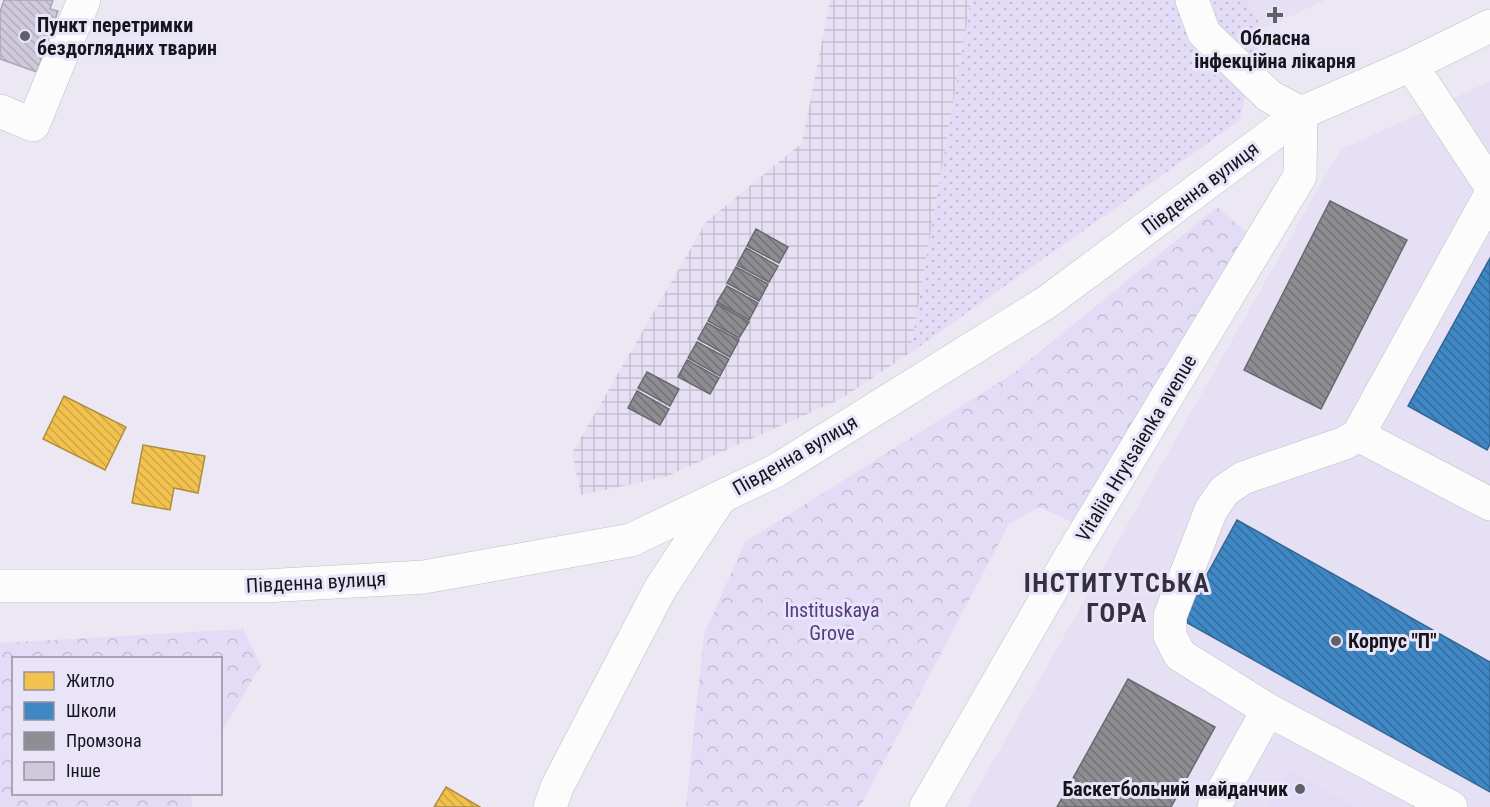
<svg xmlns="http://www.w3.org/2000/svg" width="1490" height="807" font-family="'Roboto Condensed',sans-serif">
	<defs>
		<pattern id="industrial-grid" width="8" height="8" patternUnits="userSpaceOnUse" patternTransform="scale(1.5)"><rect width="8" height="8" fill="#e6e0f4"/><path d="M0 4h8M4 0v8" fill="none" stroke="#c5bfd1"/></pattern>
		<pattern id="forest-crowns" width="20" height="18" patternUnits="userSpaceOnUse" patternTransform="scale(1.5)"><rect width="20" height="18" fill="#e3dcf7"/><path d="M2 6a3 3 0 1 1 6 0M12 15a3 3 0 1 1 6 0" fill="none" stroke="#c2bcd3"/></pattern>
		<pattern id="park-dots" width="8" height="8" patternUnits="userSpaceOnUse" patternTransform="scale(1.5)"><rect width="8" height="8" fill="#e3dcf7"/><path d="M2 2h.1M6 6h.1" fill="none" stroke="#c2bcd3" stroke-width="1.8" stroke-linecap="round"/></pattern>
		<pattern id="homes-back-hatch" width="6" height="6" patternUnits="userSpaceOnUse" patternTransform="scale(1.5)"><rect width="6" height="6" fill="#f2c14e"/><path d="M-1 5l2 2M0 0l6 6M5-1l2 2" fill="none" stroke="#cfa544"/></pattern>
		<pattern id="schools-back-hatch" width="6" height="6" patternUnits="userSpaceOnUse" patternTransform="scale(1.5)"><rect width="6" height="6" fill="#3f88c5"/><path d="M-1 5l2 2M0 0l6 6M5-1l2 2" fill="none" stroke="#346e9f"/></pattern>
		<pattern id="industry-back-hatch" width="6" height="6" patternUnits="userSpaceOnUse" patternTransform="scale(1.5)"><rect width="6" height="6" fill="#8d8d92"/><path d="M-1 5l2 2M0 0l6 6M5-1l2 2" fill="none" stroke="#727276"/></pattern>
		<pattern id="building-back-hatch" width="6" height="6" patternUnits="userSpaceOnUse" patternTransform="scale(1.5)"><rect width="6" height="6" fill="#cfcadb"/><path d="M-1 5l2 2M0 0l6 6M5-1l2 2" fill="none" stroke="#b1adbb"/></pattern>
	</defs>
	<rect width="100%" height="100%" fill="#ebe8f3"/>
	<path fill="#e6e0f4" d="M 1247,0 L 1326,0 L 1263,29 Z
		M 1490,81 L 1490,807 L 967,807 L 1340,150 Z"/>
	<path fill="url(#industrial-grid)" d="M 830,0 L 971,0 L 910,353 L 841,399 L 665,477 L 581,495 L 572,453 L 706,222 L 802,143 Z"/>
	<path fill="url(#forest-crowns)" d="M 1217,207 L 1249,234 L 1074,523 L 1039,507 L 1009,524 L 860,807 L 686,807 L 704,634 L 745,542 L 1014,373 Z
		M 243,629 L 261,665 L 221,733 L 220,658 L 14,658 L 14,794 L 191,794 L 192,807 L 0,807 L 0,643 Z"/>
	<path fill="url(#park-dots)" d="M 971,0 L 1247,0 L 1263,29 L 1239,121 L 910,353 Z"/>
	<path fill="#e3dcf7" d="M 1288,770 L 1356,807 L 1268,807 Z"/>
	<path fill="url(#homes-back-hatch)" stroke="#b08d3f" stroke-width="1.5" d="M 64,396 L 126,427 L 105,470 L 43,439 Z
		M 143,445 L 205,456 L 198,493 L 174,488 L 170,510 L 132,503 Z
		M 446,787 L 480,807 L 434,807 Z"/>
	<path fill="url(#schools-back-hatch)" stroke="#336692" stroke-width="1.5" d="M 1490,258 L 1490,444 L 1487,450 L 1408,406 Z
		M 1237,520 L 1490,662 L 1490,792 L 1182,620 Z"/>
	<path fill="url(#industry-back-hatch)" stroke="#6a696f" stroke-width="1.5" d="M 1330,201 L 1407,240 L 1321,409 L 1244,370 Z
		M 756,229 L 788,247 L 779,263 L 747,246 Z
		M 746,248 L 778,266 L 769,282 L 737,265 Z
		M 736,267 L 768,284 L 759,301 L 727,283 Z
		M 727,286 L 758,303 L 749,320 L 717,302 Z
		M 717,304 L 749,322 L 739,338 L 708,321 Z
		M 707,323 L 739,340 L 730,357 L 698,339 Z
		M 697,342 L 729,359 L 720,376 L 688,358 Z
		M 687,360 L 719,378 L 710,394 L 678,377 Z
		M 647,372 L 679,389 L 670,406 L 638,388 Z
		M 637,391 L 669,409 L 660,425 L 628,408 Z
		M 1128,679 L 1215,727 L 1171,807 L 1057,807 Z"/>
	<path fill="url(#building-back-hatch)" stroke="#a9a7af" stroke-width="1.5" d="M 4,0 L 53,0 L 50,9 L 58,11 L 37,72 L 0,59 L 0,12 Z"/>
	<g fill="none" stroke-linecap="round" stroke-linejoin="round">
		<defs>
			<path id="minor" d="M 1192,0 L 1204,33 L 1269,96 L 1301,113
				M 1411,65 L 1490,185
				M 0,111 L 33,125 L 84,0
				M 1358,435 L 1490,504
				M 0,586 L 264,586 L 424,577 L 631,540 L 777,470 L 1047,302 L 1301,113 L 1411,65 L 1490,26
				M 1268,710 L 1451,807
				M 550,807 L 557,787 L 660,589 L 720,498
				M 926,807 L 1069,559 L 1300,176 L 1301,113
				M 1214,807 L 1268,710 L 1180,655 L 1170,636 L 1170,616 L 1211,510 L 1224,491 L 1243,478 L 1345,443 L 1358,435 L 1490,196"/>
		</defs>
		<use href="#minor" stroke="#c0bec6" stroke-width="34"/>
		<use href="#minor" stroke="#fcfcfd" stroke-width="33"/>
	</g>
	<g fill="#615f67" stroke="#e9e4f7" stroke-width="2">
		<path d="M1272 6h6v6h6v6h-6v6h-6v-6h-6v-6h6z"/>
		<circle cx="25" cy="36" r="6"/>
		<circle cx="1336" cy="641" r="6"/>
		<circle cx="1300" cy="789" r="6"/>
	</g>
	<g text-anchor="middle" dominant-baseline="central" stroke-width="6" stroke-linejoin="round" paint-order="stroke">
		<g font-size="20" font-weight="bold" fill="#17151c" stroke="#e9e4f7" text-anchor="start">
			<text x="37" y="25">Пункт перетримки<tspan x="37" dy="23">бездоглядних тварин</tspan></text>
			<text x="1275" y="38" text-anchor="middle">Обласна<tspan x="1275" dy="23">інфекційна лікарня</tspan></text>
			<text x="1348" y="641">Корпус "П"</text>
			<text x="1288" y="789" text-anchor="end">Баскетбольний майданчик</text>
		</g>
		<g font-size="20" fill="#17151c" stroke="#e9e4f7">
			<text transform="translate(1200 188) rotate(-37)">Південна вулиця</text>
			<text transform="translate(1136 448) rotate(-59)">Vitaliia Hrytsaienka avenue</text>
			<text transform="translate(795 455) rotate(-30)">Південна вулиця</text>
			<text transform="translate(316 582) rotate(-3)">Південна вулиця</text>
		</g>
		<g font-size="20" fill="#553b84" stroke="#e9e4f7">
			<text x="832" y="610">Іnstituskaya<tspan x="832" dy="23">Grove</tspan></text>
		</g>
		<g font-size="26" font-weight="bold" letter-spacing="1.5" fill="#34303f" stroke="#e9e4f7">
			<text x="1117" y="583">ІНСТИТУТСЬКА<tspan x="1117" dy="30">ГОРА</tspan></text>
		</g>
	</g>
	<rect x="12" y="657" width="210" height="138" fill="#e9e4f7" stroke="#95919f" stroke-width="1.5"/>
	<rect x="24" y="672" width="30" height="18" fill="#f2c14e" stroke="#95919f" stroke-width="1.5"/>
	<text x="66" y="687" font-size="18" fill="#17151c">Житло</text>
	<rect x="24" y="702" width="30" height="18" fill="#3f88c5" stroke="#95919f" stroke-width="1.5"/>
	<text x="66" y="717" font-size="18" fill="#17151c">Школи</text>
	<rect x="24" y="732" width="30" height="18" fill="#8d8d92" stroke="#95919f" stroke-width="1.5"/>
	<text x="66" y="747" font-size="18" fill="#17151c">Промзона</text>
	<rect x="24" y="762" width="30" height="18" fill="#cfcadb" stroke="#95919f" stroke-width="1.5"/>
	<text x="66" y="777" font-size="18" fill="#17151c">Інше</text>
</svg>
